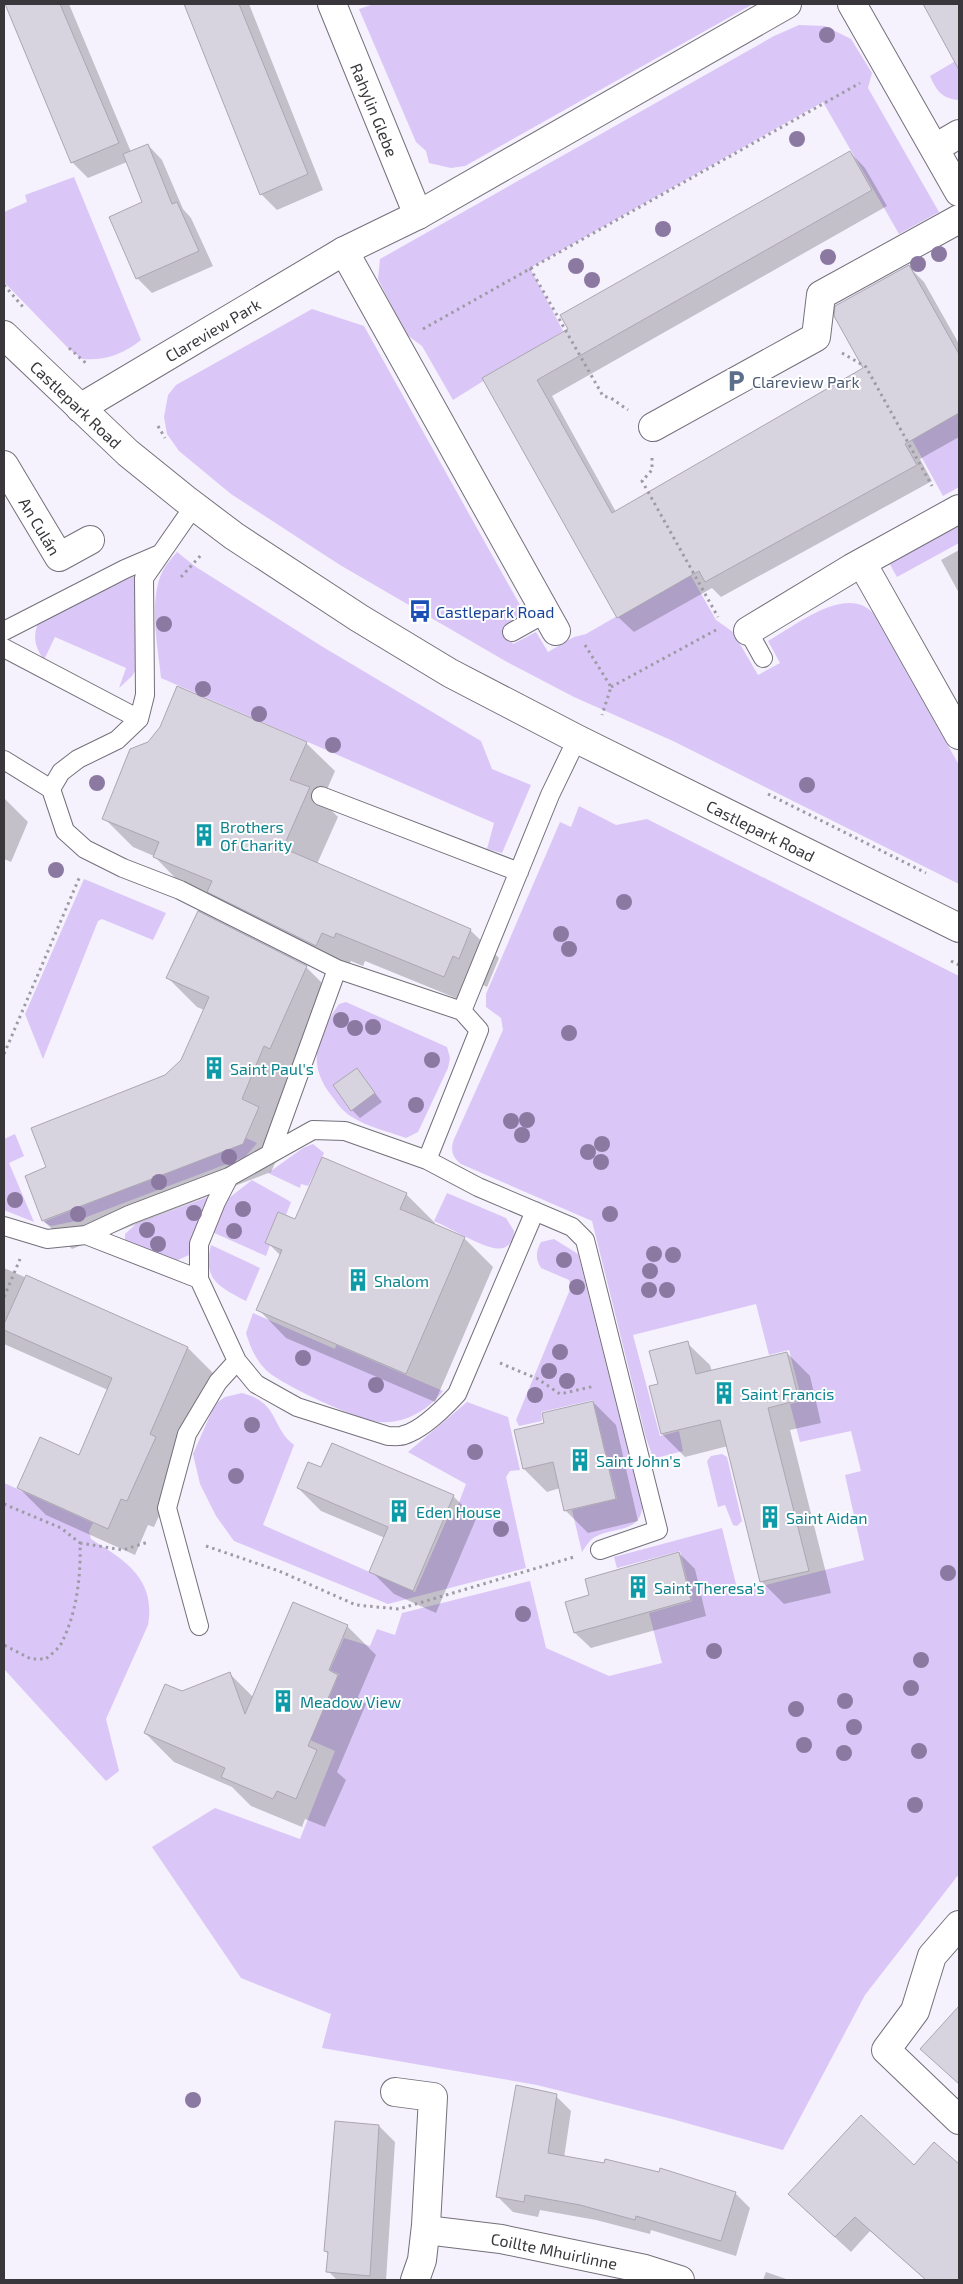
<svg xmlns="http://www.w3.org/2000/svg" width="963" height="2284" font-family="'Exo 2',sans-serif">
	<rect width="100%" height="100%" fill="#f5f1fd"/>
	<path fill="#dac7f8" d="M 374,4 L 700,5 L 753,4 L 465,166 L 451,168 L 429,163 L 426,151 L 416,142 L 359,9 Z
		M 799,25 L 825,26 L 851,39 L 872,73 L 868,88 L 939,212 L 899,234 L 823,102 L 530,268 L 563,331 L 453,400 L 422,346 L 406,334 L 384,291 L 378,279 L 380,259 L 774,36 Z
		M 959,59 L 959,100 C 942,99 936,90 930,76 Z
		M 74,177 L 141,340 C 123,354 106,361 82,359 L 67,347 L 4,282 L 4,212 L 27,202 L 25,195 Z
		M 312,309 L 364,326 L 525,614 L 503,626 L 513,644 L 536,632 L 548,652 L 574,637 L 586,634 L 690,574 L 716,620 L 733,632 L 758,675 L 780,663 L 768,641 C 795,626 846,584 873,613 L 959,765 L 959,884 L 673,741 L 574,697 L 507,662 L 340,565 L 231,494 L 179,451 L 167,434 L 164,417 L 168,395 L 176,385 Z
		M 959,413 L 959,487 L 943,496 L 912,440 Z
		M 959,522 L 959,543 L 897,577 L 888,561 Z
		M 177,552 L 196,567 L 323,647 L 481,741 L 492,769 L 531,785 L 502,853 L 487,849 L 494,823 L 161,678 C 158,647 147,595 165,567 C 168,562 173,557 177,552 Z
		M 134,576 L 138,579 L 135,599 L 137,668 L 132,676 L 119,688 L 126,668 L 55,637 L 44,660 C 35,647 32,636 39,621 Z
		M 579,806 L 616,825 L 647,819 L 959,976 L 959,1874 L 865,1995 L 783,2150 L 672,2119 L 537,2085 L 322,2048 L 331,2014 L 241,1978 L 152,1847 L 215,1808 L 300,1839 L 335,1751 L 301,1736 L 317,1700 L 327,1703 L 339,1674 L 330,1670 L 344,1638 L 370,1646 L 377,1629 L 395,1635 L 402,1613 L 530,1581 L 546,1648 L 609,1676 L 662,1663 L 649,1613 L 692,1601 L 680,1551 L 617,1568 L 614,1557 L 722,1528 L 738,1592 L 864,1560 L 845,1475 L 861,1471 L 851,1431 L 800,1442 L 790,1404 L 802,1401 L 789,1350 L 769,1355 L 756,1304 L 633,1335 L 660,1436 L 679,1431 L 683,1451 L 656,1458 L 652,1455 L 646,1438 L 592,1221 L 461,1164 C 451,1156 450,1148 455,1137 L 503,1030 L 501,1018 L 486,1007 L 486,994 L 560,822 L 571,827 Z
		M 84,879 L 166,913 L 153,940 L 102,919 L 98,921 L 43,1059 L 25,1014 Z
		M 346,1002 L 447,1047 L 450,1058 L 448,1068 L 418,1132 L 406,1138 C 389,1132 368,1127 352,1117 C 343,1112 337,1103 331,1095 C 306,1063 317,1035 339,1004 Z
		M 15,1134 L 24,1156 L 9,1163 L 34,1222 L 4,1210 L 4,1139 Z
		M 246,1138 L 257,1143 L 245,1157 L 76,1221 L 51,1226 L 43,1222 L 103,1198 L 99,1185 L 130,1173 L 135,1186 L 243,1144 Z
		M 313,1144 L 324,1153 L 308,1186 L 301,1184 L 300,1188 L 268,1173 L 303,1148 Z
		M 252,1180 L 291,1202 L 286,1215 L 278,1212 L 265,1243 L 270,1245 L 266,1256 L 212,1232 L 229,1198 Z
		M 447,1193 L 506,1218 L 514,1231 C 514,1242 506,1251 494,1248 C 478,1245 450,1228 434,1221 Z
		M 208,1197 L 189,1255 L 178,1260 L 166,1261 L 129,1246 L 125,1240 L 125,1234 L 136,1224 Z
		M 554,1239 L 578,1254 L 642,1507 C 641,1533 612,1527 595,1537 C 588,1541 586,1547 582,1552 L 572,1510 L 617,1499 L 593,1400 L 541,1412 L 542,1421 L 519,1426 L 516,1420 L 571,1287 L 569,1280 L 541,1268 C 535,1259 536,1251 541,1242 Z
		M 211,1245 L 260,1268 L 246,1301 C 219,1287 202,1279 211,1245 Z
		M 253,1313 L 335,1349 L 336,1345 L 443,1391 C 428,1411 400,1427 373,1421 C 352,1417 280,1384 266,1370 C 256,1360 250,1347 246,1333 Z
		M 242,1393 C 280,1403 270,1426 294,1445 L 263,1525 L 415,1592 L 447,1519 L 452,1521 L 466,1484 L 408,1452 L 467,1402 L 508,1417 L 520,1470 L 510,1471 L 506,1477 L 526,1568 L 388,1604 L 234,1541 L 216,1516 L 200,1484 L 193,1454 L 212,1411 L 218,1402 L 225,1397 Z
		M 722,1454 L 727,1457 L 742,1521 L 737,1526 L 733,1525 L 725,1505 L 718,1507 L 707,1461 L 711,1456 Z
		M 4,1483 L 93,1523 L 89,1531 L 91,1539 C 126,1561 156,1579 148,1625 L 106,1719 L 119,1771 L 106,1781 L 4,1669 Z"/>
	<path fill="#0003" d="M 7,4 L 69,4 L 131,152 L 148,145 L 162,160 L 183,209 L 191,218 L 213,266 L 152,293 L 137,278 L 110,217 L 144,202 L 127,162 L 88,178 L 72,162 Z
		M 184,4 L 249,4 L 323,190 L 277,210 L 261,194 Z
		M 925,4 L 959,4 L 959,62 L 953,56 Z
		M 850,152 L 865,168 L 887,206 L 552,396 L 616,512 L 865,369 L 909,267 L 924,282 L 959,344 L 959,437 L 920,459 L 932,481 L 721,597 L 712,588 L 634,632 L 618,617 L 483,378 L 570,329 Z
		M 959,550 L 959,593 L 941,560 Z
		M 306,743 L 335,771 L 322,801 L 338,817 L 317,864 L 470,930 L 499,958 L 487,987 L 481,984 L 473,1005 L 365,961 L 363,966 L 351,961 L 345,974 L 183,886 L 154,856 L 133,847 L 104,818 Z
		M 4,798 L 28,822 L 11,862 L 4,859 Z
		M 306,967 L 335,996 L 273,1122 L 287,1137 L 271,1172 L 72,1249 L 44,1221 L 26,1177 L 48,1168 L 166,1076 L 182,1061 L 204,1010 L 197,1007 L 168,978 Z
		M 357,1070 L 382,1102 L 360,1118 L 352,1110 Z
		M 406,1194 L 435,1223 L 434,1225 L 464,1238 L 493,1267 L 435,1402 L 286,1338 L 258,1309 L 281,1256 L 267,1242 L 296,1221 Z
		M 4,1268 L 188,1348 L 215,1375 L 182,1465 L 154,1527 L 148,1525 L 135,1555 L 46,1515 L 19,1488 L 79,1456 L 108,1390 L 4,1344 Z
		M 687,1343 L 710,1365 L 712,1372 L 787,1353 L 810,1376 L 821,1423 L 790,1430 L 831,1593 L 784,1604 L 762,1582 L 728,1446 L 685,1457 L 662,1434 L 651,1387 L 659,1385 Z
		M 593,1402 L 616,1425 L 638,1521 L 588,1533 L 565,1510 L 560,1488 L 547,1492 L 524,1469 L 545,1424 Z
		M 322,1468 L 453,1496 L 476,1519 L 436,1613 L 394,1594 L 371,1571 L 385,1538 L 321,1511 L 298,1488 Z
		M 679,1553 L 695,1569 L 706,1616 L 591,1648 L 575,1633 L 590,1596 Z
		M 347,1626 L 376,1655 L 358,1697 L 366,1704 L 337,1772 L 346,1780 L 325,1827 L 305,1819 L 302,1827 L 251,1806 L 232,1787 L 174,1762 L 145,1733 L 182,1693 L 230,1674 L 254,1698 Z
		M 959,2008 L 959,2084 L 922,2049 Z
		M 556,2096 L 571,2111 L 564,2158 L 735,2193 L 750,2208 L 736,2256 L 651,2230 L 650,2234 L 596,2220 L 540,2210 L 538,2217 L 513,2212 L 498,2197 Z
		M 379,2126 L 395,2142 L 386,2280 L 337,2280 L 328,2271 L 329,2254 L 325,2251 Z
		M 934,2144 L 959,2166 L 959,2280 L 926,2280 L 870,2231 L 851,2252 L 804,2209 L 914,2166 Z
		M 766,2272 L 789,2280 L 763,2280 Z"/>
	<path fill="#d8d4df" stroke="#aba6b2" d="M 5,4 L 60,4 L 119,143 L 71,163 Z
		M 184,4 L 239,4 L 308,174 L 260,195 Z
		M 923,4 L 959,4 L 959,70 Z
		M 148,144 L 172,204 L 177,202 L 199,251 L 136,279 L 109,217 L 142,202 L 123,154 Z
		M 850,151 L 872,190 L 537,380 L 612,513 L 863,368 L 834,316 L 835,306 L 909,265 L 959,354 L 959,413 L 905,444 L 917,465 L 705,582 L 699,571 L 617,618 L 482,378 L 568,329 L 560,315 Z
		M 177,686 L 307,742 L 290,780 L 310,787 L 283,848 L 471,929 L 459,959 L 453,956 L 444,977 L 336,933 L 334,938 L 322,933 L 316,946 L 207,892 L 212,881 L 153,857 L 159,842 L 102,819 L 130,749 L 148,742 L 160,727 Z
		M 198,911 L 307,966 L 270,1049 L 264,1046 L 242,1099 L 259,1107 L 243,1144 L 42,1221 L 25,1176 L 46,1167 L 31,1128 L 165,1075 L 181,1060 L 209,997 L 166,978 Z
		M 357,1068 L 375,1093 L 351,1111 L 333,1085 Z
		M 322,1157 L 407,1193 L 400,1209 L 465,1237 L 406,1374 L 256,1310 L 282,1250 L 265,1243 L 278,1212 L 295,1219 Z
		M 26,1275 L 188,1347 L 150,1434 L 156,1437 L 127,1501 L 121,1499 L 108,1529 L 17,1488 L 40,1437 L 79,1455 L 112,1378 L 4,1330 L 4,1324 Z
		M 688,1341 L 696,1374 L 787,1352 L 799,1400 L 768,1408 L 809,1571 L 760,1582 L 720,1420 L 661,1434 L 649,1386 L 658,1384 L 649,1351 Z
		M 593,1401 L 616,1499 L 564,1511 L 553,1462 L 523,1469 L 514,1430 L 544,1423 L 542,1413 Z
		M 332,1443 L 454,1495 L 413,1591 L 369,1572 L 388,1527 L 297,1488 L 308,1462 L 321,1467 Z
		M 679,1552 L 691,1600 L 574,1633 L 565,1602 L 589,1595 L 585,1579 Z
		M 293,1602 L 348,1625 L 329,1670 L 338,1675 L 308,1746 L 317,1750 L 296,1799 L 277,1791 L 273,1799 L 221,1777 L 225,1768 L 144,1733 L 165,1684 L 182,1691 L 230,1672 L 245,1714 Z
		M 959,2006 L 959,2084 L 920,2049 Z
		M 516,2085 L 557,2094 L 548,2153 L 604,2163 L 605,2159 L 659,2172 L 660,2168 L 736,2192 L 721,2241 L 636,2216 L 635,2220 L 580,2205 L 525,2195 L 524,2202 L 496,2197 Z
		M 861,2115 L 914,2165 L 934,2142 L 959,2164 L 959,2280 L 926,2280 L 855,2217 L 835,2237 L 788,2194 Z
		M 335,2121 L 379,2125 L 370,2276 L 326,2272 L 328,2252 L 324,2251 Z"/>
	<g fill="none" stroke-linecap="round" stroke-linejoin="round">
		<defs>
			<path id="service" d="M 194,506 L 144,578 L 145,695 L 139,719 L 117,740 L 78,759 L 61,772 L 51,789 L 65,831 L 85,849 L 123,868 L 180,890 L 337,969
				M 4,631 L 125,569 L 160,554
				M 748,631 L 763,658
				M 512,632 L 546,613
				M 4,648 L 139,719
				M 577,739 L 550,795 L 462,1011 L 479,1030 L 427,1160 L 478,1187 L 572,1227 L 585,1240 L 658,1530 L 600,1550
				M 4,760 L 51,789
				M 321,796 L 519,872
				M 270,1154 L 337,969 L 462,1011
				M 427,1160 L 345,1131 L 313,1130 L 229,1177 L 216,1202 L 199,1244 L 199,1279 L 237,1361 L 256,1384 L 297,1407 L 388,1436 C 393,1436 400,1437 404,1435 C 422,1430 445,1407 457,1394 L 535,1211
				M 4,1226 L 47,1239 L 86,1235 L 129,1215 L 229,1177
				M 86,1235 L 199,1279
				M 199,1626 L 167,1508 L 187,1434 L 218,1382 L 237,1361"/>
			<g id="minor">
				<path id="s1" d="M 332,4 L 418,215"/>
				<path d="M 852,4 L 959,192"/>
				<path d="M 935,148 L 959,134"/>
				<path d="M 344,251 L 556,631"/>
				<path id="s2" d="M 80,408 L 344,251 L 418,215 L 787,4"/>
				<path d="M 653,427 L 816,337 L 821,295 L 959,219"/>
				<path id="s3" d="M 4,465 L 59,557 L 90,540"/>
				<path d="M 862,563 L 959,735"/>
				<path d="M 748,631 L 852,568 L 959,509"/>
				<path d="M 959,1925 L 932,1956 L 915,2011 L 886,2050 L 959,2120"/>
				<path d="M 395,2092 L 433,2097 L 426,2225 L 422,2260 L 415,2280"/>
				<path id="s4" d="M 426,2230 L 501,2239 L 645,2269 L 680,2280"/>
			</g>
			<g id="tertiary">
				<path id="s5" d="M 4,335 L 128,453 L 185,499 L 234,536 L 359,618 L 450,673 L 577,739 L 959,928"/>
			</g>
		</defs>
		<use href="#service" stroke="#74707a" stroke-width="20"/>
		<use href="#minor" stroke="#74707a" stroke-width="30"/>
		<use href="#tertiary" stroke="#74707a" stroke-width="30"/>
		<path stroke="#9e9ba4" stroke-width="3" stroke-dasharray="2.5 4" stroke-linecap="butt" d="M 530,268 L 603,396 L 611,398 L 628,410
			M 4,285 L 23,307
			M 423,329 L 860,83
			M 69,348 L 88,365
			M 842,353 L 866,367 L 932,486
			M 158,426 L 165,438
			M 652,458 L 652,470 L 642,481 L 718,617
			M 181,577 L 202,554
			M 585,645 L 611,687 L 602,715
			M 611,687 L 716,630
			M 768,794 L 926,873
			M 951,961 L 959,965
			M 4,1054 L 80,876
			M 4,1297 L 20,1259
			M 500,1363 L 538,1379 L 560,1394 L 595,1386
			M 4,1504 L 61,1528 L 80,1543 C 81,1575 77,1612 62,1642 C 59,1649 51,1654 46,1659 L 31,1659 L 4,1645
			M 80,1543 L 123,1550 L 148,1542
			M 206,1546 L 279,1571 L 356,1605 L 399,1609 L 574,1557"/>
		<use href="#service" stroke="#fff" stroke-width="18"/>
		<use href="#minor" stroke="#fff" stroke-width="28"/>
		<use href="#tertiary" stroke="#fff" stroke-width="28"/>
	</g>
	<g fill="#8c79a2">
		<circle cx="827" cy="35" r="8"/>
		<circle cx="797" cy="139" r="8"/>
		<circle cx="663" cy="229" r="8"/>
		<circle cx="939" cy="254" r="8"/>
		<circle cx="828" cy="257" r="8"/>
		<circle cx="918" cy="264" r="8"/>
		<circle cx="576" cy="266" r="8"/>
		<circle cx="592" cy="280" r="8"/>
		<circle cx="164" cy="624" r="8"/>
		<circle cx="203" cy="689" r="8"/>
		<circle cx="259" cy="714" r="8"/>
		<circle cx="333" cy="745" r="8"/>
		<circle cx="97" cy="783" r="8"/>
		<circle cx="807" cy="785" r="8"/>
		<circle cx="56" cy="870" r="8"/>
		<circle cx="624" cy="902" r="8"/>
		<circle cx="561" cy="934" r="8"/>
		<circle cx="569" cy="949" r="8"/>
		<circle cx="341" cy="1020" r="8"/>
		<circle cx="373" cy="1027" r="8"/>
		<circle cx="355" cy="1028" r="8"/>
		<circle cx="569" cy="1033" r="8"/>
		<circle cx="432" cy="1060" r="8"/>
		<circle cx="416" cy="1105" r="8"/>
		<circle cx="527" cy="1120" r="8"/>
		<circle cx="511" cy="1121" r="8"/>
		<circle cx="522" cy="1135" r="8"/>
		<circle cx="602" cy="1144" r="8"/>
		<circle cx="588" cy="1152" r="8"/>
		<circle cx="229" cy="1157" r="8"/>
		<circle cx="601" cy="1162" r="8"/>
		<circle cx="159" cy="1182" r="8"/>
		<circle cx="15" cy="1200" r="8"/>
		<circle cx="243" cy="1209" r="8"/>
		<circle cx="194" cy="1213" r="8"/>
		<circle cx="78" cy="1214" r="8"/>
		<circle cx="610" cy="1214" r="8"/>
		<circle cx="147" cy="1230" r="8"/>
		<circle cx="234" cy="1231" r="8"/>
		<circle cx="158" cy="1244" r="8"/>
		<circle cx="654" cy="1254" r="8"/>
		<circle cx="673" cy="1255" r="8"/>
		<circle cx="564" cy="1260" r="8"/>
		<circle cx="650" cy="1271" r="8"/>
		<circle cx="577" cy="1287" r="8"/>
		<circle cx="649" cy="1290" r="8"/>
		<circle cx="667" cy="1290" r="8"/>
		<circle cx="560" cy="1352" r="8"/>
		<circle cx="303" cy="1358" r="8"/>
		<circle cx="549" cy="1371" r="8"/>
		<circle cx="567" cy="1381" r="8"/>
		<circle cx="376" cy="1385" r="8"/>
		<circle cx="535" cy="1395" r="8"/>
		<circle cx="252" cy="1425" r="8"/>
		<circle cx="475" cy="1452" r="8"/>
		<circle cx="236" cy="1476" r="8"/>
		<circle cx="501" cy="1529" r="8"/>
		<circle cx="948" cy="1573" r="8"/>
		<circle cx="523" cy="1614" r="8"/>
		<circle cx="714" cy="1651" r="8"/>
		<circle cx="921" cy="1660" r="8"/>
		<circle cx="911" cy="1688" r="8"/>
		<circle cx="845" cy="1701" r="8"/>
		<circle cx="796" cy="1709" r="8"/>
		<circle cx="854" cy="1727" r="8"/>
		<circle cx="804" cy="1745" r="8"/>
		<circle cx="919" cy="1751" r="8"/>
		<circle cx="844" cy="1753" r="8"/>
		<circle cx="915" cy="1805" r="8"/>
		<circle cx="193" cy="2100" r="8"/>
	</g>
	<defs>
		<symbol id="parking-bare" viewBox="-9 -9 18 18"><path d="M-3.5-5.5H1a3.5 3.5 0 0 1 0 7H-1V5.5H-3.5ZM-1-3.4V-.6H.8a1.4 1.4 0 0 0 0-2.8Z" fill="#5c6f8a" stroke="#fff" stroke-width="2.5" paint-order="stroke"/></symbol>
		<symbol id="bus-bare" viewBox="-9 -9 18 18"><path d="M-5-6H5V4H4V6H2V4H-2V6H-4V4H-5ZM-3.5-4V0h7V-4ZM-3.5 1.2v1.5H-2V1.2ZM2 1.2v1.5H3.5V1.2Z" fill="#1a4fb4" stroke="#fff" stroke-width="2.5" paint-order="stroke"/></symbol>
		<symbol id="building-bare" viewBox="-9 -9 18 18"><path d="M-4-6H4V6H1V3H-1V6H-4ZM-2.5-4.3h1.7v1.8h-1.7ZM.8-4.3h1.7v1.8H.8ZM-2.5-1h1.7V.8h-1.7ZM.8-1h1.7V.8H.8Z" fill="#0f9aa8" stroke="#fff" stroke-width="2.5" paint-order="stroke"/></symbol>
	</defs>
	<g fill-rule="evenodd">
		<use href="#parking-bare" x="720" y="365" width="32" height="32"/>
		<use href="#bus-bare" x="404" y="595" width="32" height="32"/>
		<use href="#building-bare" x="188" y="819" width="32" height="32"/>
		<use href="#building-bare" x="198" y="1052" width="32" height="32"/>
		<use href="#building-bare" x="342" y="1264" width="32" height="32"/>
		<use href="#building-bare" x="708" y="1377" width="32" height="32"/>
		<use href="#building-bare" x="564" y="1444" width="32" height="32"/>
		<use href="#building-bare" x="383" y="1495" width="32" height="32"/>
		<use href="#building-bare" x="754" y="1501" width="32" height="32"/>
		<use href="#building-bare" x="622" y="1571" width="32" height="32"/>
		<use href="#building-bare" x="267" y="1685" width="32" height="32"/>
	</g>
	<g text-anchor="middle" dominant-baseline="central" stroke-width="4" stroke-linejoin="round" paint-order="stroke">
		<g font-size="16" fill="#39373c" stroke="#fff">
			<text stroke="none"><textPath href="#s1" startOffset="114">Rahylin Glebe</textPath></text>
			<text stroke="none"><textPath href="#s2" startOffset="154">Clareview Park</textPath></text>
			<text stroke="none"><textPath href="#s5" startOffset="100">Castlepark Road</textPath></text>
			<text stroke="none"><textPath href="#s3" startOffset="71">An Culán</textPath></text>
			<text stroke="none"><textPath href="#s5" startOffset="910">Castlepark Road</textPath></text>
			<text stroke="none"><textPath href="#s4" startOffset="130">Coillte Mhuirlinne</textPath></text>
		</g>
		<g font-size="16" fill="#4e5e75" stroke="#fff" text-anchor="start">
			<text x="752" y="381">Clareview Park</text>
		</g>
		<g font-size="16" fill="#164399" stroke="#fff" text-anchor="start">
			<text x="436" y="611">Castlepark Road</text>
		</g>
		<g font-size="16" fill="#0d838f" stroke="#fff" text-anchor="start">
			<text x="220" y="826">Brothers<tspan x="220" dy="18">Of Charity</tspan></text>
			<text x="230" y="1068">Saint Paul's</text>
			<text x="374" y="1280">Shalom</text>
			<text x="741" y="1393">Saint Francis</text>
			<text x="596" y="1460">Saint John's</text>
			<text x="416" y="1511">Eden House</text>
			<text x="786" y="1517">Saint Aidan</text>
			<text x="654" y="1587">Saint Theresa's</text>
			<text x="300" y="1701">Meadow View</text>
		</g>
	</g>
	<rect width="963" height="2284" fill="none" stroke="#39373c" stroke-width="10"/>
</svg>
